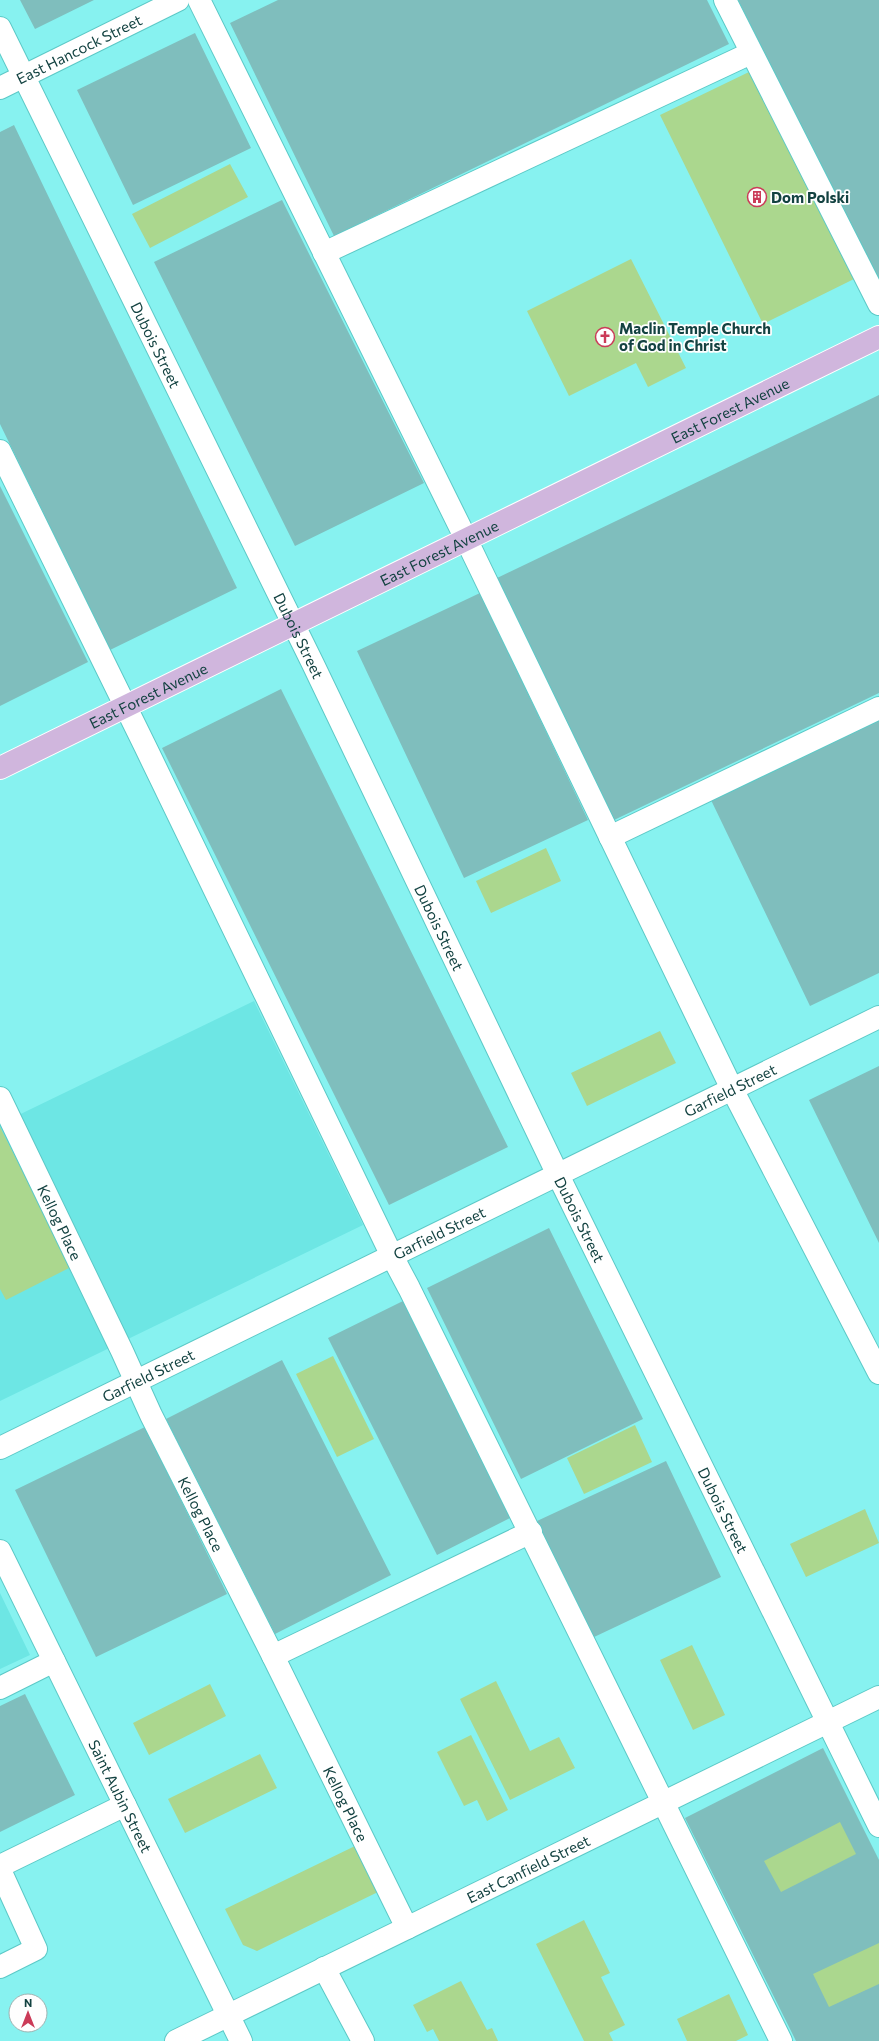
<svg xmlns="http://www.w3.org/2000/svg" width="879" height="2041" font-family="Commissioner,sans-serif">
	<rect width="100%" height="100%" fill="#87f2f0"/>
	<path fill="#6de6e4" d="M 254,1001 L 363,1225 L 0,1401 L 0,1124 Z
		M 0,1593 L 30,1655 L 0,1669 Z"/>
	<path fill="#7fbebd" d="M 20,0 L 94,0 L 35,29 Z
		M 278,0 L 707,0 L 729,44 L 334,236 L 230,23 Z
		M 738,0 L 879,0 L 879,279 L 877,280 Z
		M 195,33 L 251,148 L 133,205 L 77,90 Z
		M 14,125 L 237,588 L 110,650 L 0,424 L 0,132 Z
		M 282,200 L 424,483 L 295,546 L 154,262 Z
		M 879,395 L 879,693 L 612,821 L 495,579 Z
		M 0,486 L 88,662 L 0,706 Z
		M 480,593 L 588,820 L 464,878 L 357,651 Z
		M 281,689 L 508,1147 L 389,1205 L 162,748 Z
		M 879,720 L 879,973 L 810,1006 L 711,800 Z
		M 879,1066 L 879,1243 L 809,1100 Z
		M 549,1228 L 643,1419 L 521,1479 L 427,1288 Z
		M 403,1301 L 512,1517 L 437,1555 L 328,1338 Z
		M 282,1360 L 391,1575 L 275,1634 L 166,1419 Z
		M 145,1427 L 227,1594 L 96,1657 L 15,1490 Z
		M 666,1461 L 721,1577 L 592,1638 L 537,1521 Z
		M 25,1694 L 75,1795 L 0,1832 L 0,1706 Z
		M 823,1748 L 879,1860 L 879,2041 L 796,2041 L 685,1818 Z"/>
	<path fill="#abd78e" d="M 751,71 L 854,279 L 763,324 L 660,115 Z
		M 230,164 L 248,197 L 150,248 L 132,214 Z
		M 631,259 L 686,368 L 648,387 L 636,363 L 569,396 L 527,311 Z
		M 546,848 L 561,881 L 491,913 L 476,881 Z
		M 660,1031 L 676,1063 L 587,1106 L 571,1073 Z
		M 0,1127 L 71,1267 L 6,1300 L 0,1289 Z
		M 333,1356 L 374,1439 L 337,1457 L 296,1374 Z
		M 635,1425 L 652,1462 L 584,1494 L 567,1458 Z
		M 865,1509 L 879,1543 L 806,1577 L 790,1544 Z
		M 692,1645 L 725,1715 L 693,1730 L 660,1660 Z
		M 496,1681 L 530,1751 L 559,1737 L 575,1768 L 510,1800 L 460,1699 Z
		M 210,1684 L 226,1716 L 149,1755 L 133,1723 Z
		M 471,1735 L 508,1810 L 487,1821 L 477,1800 L 464,1806 L 437,1752 Z
		M 260,1754 L 277,1788 L 185,1833 L 168,1799 Z
		M 840,1822 L 856,1854 L 781,1892 L 764,1861 Z
		M 355,1846 L 378,1892 L 257,1951 L 243,1945 L 225,1909 Z
		M 584,1920 L 610,1973 L 601,1977 L 625,2025 L 609,2033 L 613,2041 L 584,2041 L 536,1944 Z
		M 879,1943 L 879,1984 L 829,2007 L 813,1974 Z
		M 461,1981 L 487,2030 L 492,2028 L 498,2041 L 439,2041 L 433,2029 L 427,2032 L 413,2005 Z
		M 729,1994 L 748,2035 L 736,2041 L 687,2041 L 677,2019 Z"/>
	<g fill="none" stroke-linecap="round" stroke-linejoin="round">
		<defs>
			<g id="minor">
				<path d="M 199,0 L 466,539 L 732,1089 L 879,1373"/>
				<path d="M 725,0 L 879,304"/>
				<path id="s1" d="M 0,28 L 313,664 L 558,1175 L 879,1826"/>
				<path id="s2" d="M 0,88 L 178,0"/>
				<path d="M 324,253 L 751,53"/>
				<path d="M 0,451 L 145,746 L 392,1256 L 409,1288 L 781,2041"/>
				<path d="M 610,837 L 879,708"/>
				<path id="s3" d="M 0,1098 L 122,1351 L 151,1415 L 273,1656 L 407,1928"/>
				<path id="s4" d="M 0,1448 L 879,1017"/>
				<path id="s5" d="M 0,1551 L 241,2041"/>
				<path d="M 273,1656 L 531,1532"/>
				<path d="M 0,1688 L 54,1661"/>
				<path d="M 0,1866 L 125,1805"/>
				<path d="M 0,1870 L 36,1949 L 0,1967"/>
				<path d="M 324,1968 L 363,2041"/>
				<path id="s6" d="M 176,2041 L 879,1697"/>
			</g>
			<g id="major">
				<path id="s7" d="M 0,768 L 879,337"/>
			</g>
		</defs>
		<use href="#minor" stroke="#5cc9c7" stroke-width="24"/>
		<use href="#major" stroke="#fff" stroke-width="24"/>
		<use href="#minor" stroke="#fff" stroke-width="22"/>
		<use href="#major" stroke="#d0b6dd" stroke-width="22"/>
	</g>
	<defs>
		<symbol id="building-ring" viewBox="-11 -11 22 22"><circle r="9.5" fill="#fefefe" stroke="#cb3b58" stroke-width="1.5"/><path d="M-4-6H4V6H1V3H-1V6H-4ZM-2.5-4.3h1.7v1.8h-1.7ZM.8-4.3h1.7v1.8H.8ZM-2.5-1h1.7V.8h-1.7ZM.8-1h1.7V.8H.8Z" fill="#cb3b58"/></symbol>
		<symbol id="church-ring" viewBox="-11 -11 22 22"><circle r="9.5" fill="#fefefe" stroke="#cb3b58" stroke-width="1.5"/><path d="M-1.2-6h2.4v3.5h3.3v2.4h-3.3V6h-2.4V-.1h-3.3v-2.4h3.3Z" fill="#cb3b58"/></symbol>
	</defs>
	<g fill-rule="evenodd">
		<use href="#building-ring" x="746" y="186" width="22" height="22"/>
		<use href="#church-ring" x="594" y="326" width="22" height="22"/>
	</g>
	<g text-anchor="middle" dominant-baseline="central" stroke-width="3.5" stroke-linejoin="round" paint-order="stroke">
		<g font-size="15" fill="#134241" stroke="#fefefe">
			<text stroke="none"><textPath href="#s2" startOffset="88">East Hancock Street</textPath></text>
			<text stroke="none"><textPath href="#s1" startOffset="353">Dubois Street</textPath></text>
			<text stroke="none"><textPath href="#s7" startOffset="813">East Forest Avenue</textPath></text>
			<text stroke="none"><textPath href="#s7" startOffset="489">East Forest Avenue</textPath></text>
			<text stroke="none"><textPath href="#s1" startOffset="677">Dubois Street</textPath></text>
			<text stroke="none"><textPath href="#s7" startOffset="165">East Forest Avenue</textPath></text>
			<text stroke="none"><textPath href="#s1" startOffset="1001">Dubois Street</textPath></text>
			<text stroke="none"><textPath href="#s4" startOffset="813">Garfield Street</textPath></text>
			<text stroke="none"><textPath href="#s1" startOffset="1325">Dubois Street</textPath></text>
			<text stroke="none"><textPath href="#s3" startOffset="138">Kellog Place</textPath></text>
			<text stroke="none"><textPath href="#s4" startOffset="489">Garfield Street</textPath></text>
			<text stroke="none"><textPath href="#s4" startOffset="165">Garfield Street</textPath></text>
			<text stroke="none"><textPath href="#s1" startOffset="1649">Dubois Street</textPath></text>
			<text stroke="none"><textPath href="#s3" startOffset="462">Kellog Place</textPath></text>
			<text stroke="none"><textPath href="#s5" startOffset="273">Saint Aubin Street</textPath></text>
			<text stroke="none"><textPath href="#s3" startOffset="786">Kellog Place</textPath></text>
			<text stroke="none"><textPath href="#s6" startOffset="392">East Canfield Street</textPath></text>
		</g>
		<g font-size="15" font-weight="bold" fill="#134241" stroke="#fefefe" text-anchor="start">
			<text x="771" y="197">Dom Polski</text>
			<text x="619" y="328">Maclin Temple Church<tspan x="619" dy="17">of God in Christ</tspan></text>
		</g>
	</g>
	<g transform="translate(28 2013)"><circle r="19" fill="#fefefe" stroke="#a0b3b2"/>
	<path d="M0-3L7 15L0 10L-7 15Z" fill="#cb3b58"/>
	<text y="-6" font-size="11" font-weight="bold" text-anchor="middle" fill="#134241">N</text>
	</g>
</svg>
